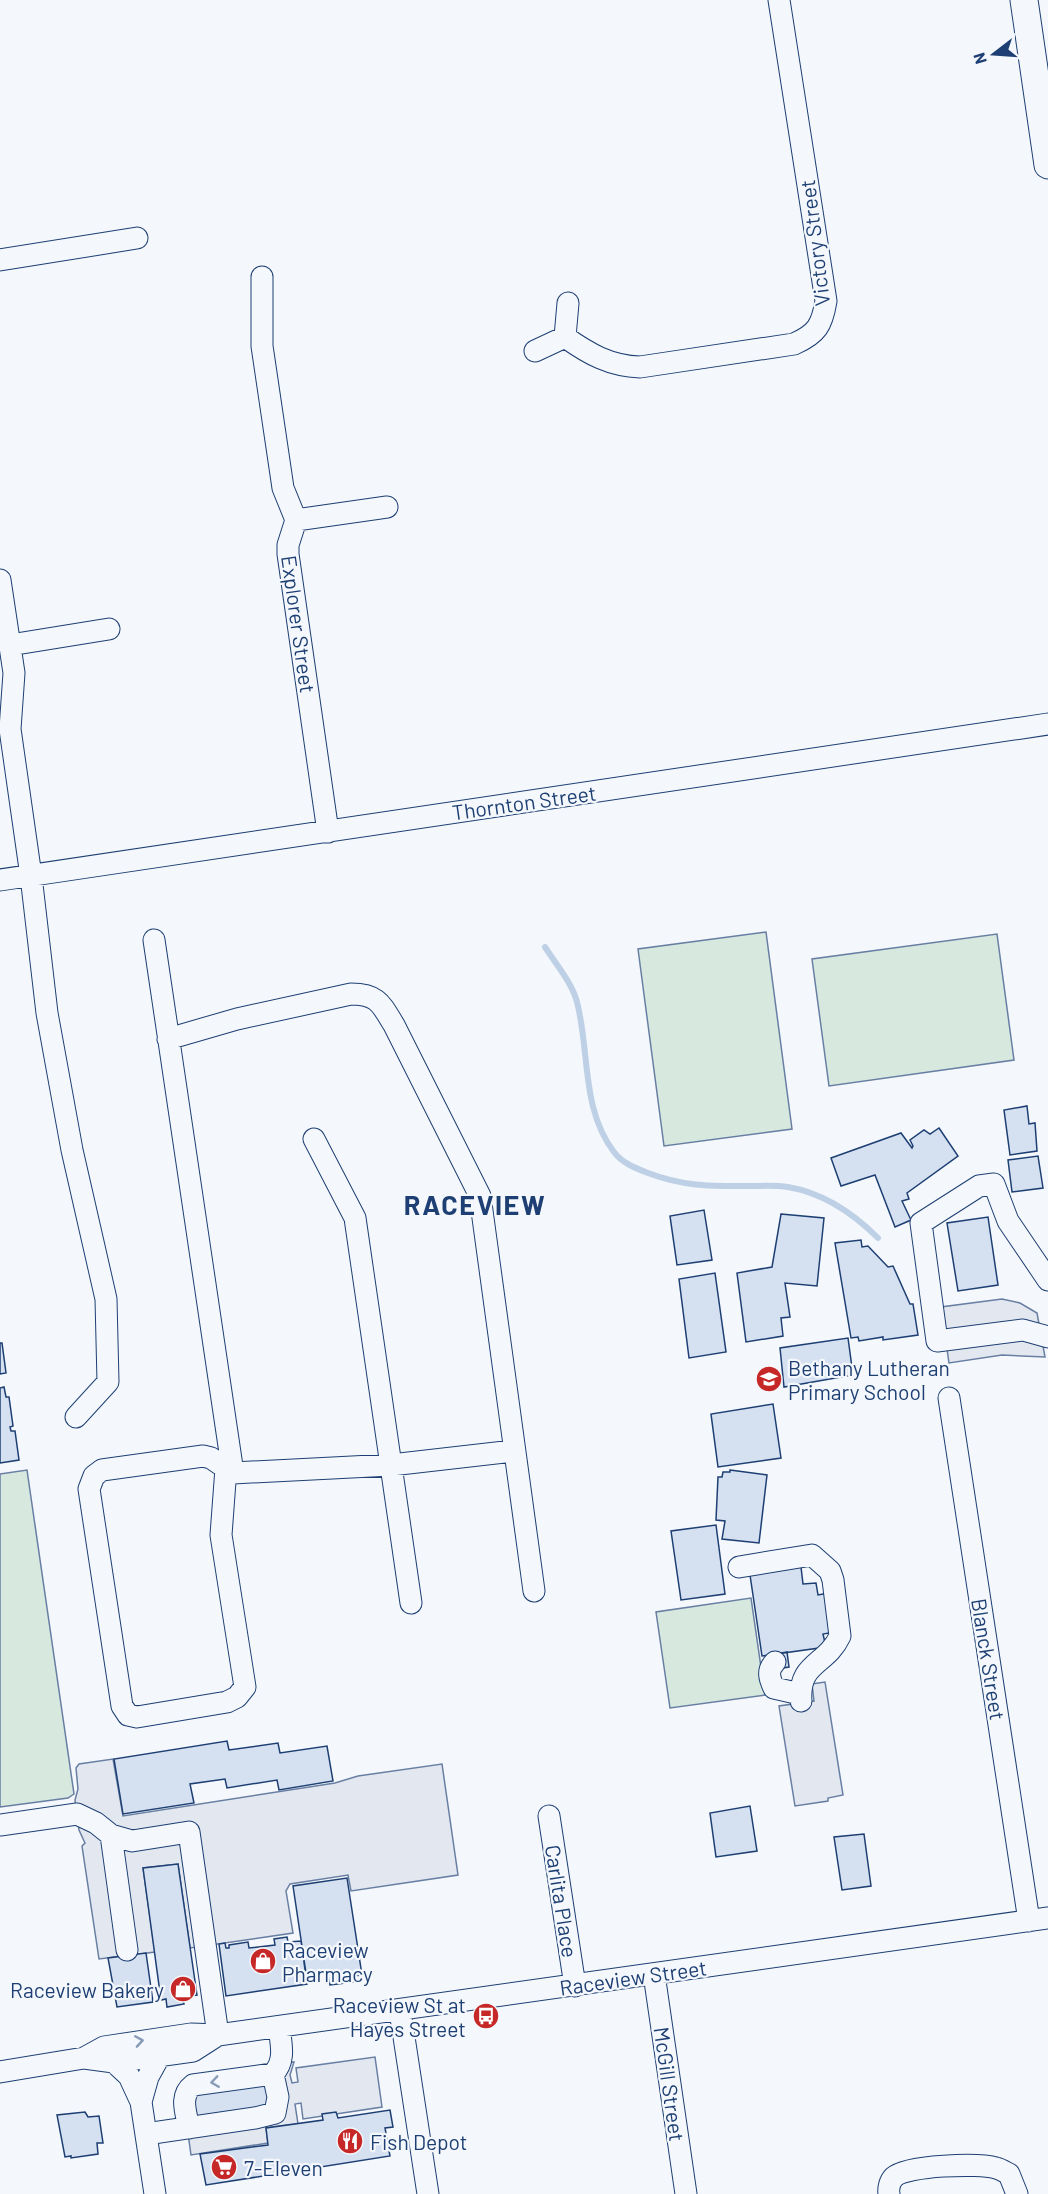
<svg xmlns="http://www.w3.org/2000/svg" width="1048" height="2194" font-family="Barlow,sans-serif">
	<rect width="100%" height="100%" fill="#f4f7fb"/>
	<path fill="#d7e8df" stroke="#687fa3" stroke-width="1.5" d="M 766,932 L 792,1129 L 664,1146 L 638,949 Z
		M 997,934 L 1014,1060 L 829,1086 L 812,959 Z
		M 27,1470 L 74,1794 L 68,1798 L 0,1807 L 0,1474 Z
		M 751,1598 L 765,1695 L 670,1708 L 656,1612 Z"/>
	<path fill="#e3e8f0" stroke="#687fa3" stroke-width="1.5" d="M 1002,1299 L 1020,1303 L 1037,1313 L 1045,1357 L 1002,1355 L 949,1363 L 941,1307 Z
		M 825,1682 L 843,1795 L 828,1798 L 828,1801 L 795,1806 L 779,1706 L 814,1701 L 812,1684 Z
		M 113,1759 L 123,1816 L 335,1783 L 358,1776 L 442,1764 L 458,1875 L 351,1891 L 348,1875 L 290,1884 L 286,1891 L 293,1933 L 190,1948 L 178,1864 L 143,1868 L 155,1952 L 99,1959 L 82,1846 L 85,1843 L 79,1830 L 75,1800 L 78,1789 L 76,1768 L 79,1764 Z
		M 375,2057 L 382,2107 L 303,2119 L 301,2103 L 295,2104 L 298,2124 L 266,2128 L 268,2143 L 191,2155 L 187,2126 L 195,2075 L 294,2062 L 290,2075 L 292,2083 L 298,2082 L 296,2068 Z"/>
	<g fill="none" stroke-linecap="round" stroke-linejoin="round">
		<path stroke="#bed0e5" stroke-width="6" d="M 545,947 C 556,964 572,983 577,1002 C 590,1052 581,1109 614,1152 C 622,1163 635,1168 648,1173 C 685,1187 712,1186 751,1186 C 763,1186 776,1185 788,1187 C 823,1193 853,1213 878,1238"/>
	</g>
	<path fill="#d5e0f0" stroke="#1d3f73" stroke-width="1.5" d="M 1027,1106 L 1029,1124 L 1035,1123 L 1037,1151 L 1010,1155 L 1004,1110 Z
		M 939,1128 L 958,1156 L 907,1193 L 909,1199 L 902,1201 L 911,1220 L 895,1227 L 875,1175 L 841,1186 L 831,1158 L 901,1133 L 912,1148 L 913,1146 L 910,1140 L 924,1130 L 930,1134 Z
		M 1038,1156 L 1043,1188 L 1012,1192 L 1008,1160 Z
		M 704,1210 L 712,1260 L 677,1265 L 670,1216 Z
		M 781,1214 L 824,1218 L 817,1286 L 785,1283 L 790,1317 L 781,1318 L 783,1336 L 746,1342 L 737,1273 L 772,1267 Z
		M 988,1217 L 998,1285 L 958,1291 L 947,1223 Z
		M 861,1240 L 862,1247 L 868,1246 L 888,1267 L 893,1266 L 910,1304 L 913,1304 L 918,1335 L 883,1340 L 883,1337 L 859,1341 L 858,1337 L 851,1338 L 835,1243 Z
		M 715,1273 L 726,1352 L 689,1358 L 679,1279 Z
		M 848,1338 L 853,1375 L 784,1387 L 780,1348 Z
		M 0,1343 L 2,1343 L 6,1373 L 0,1374 Z
		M 4,1387 L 6,1397 L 9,1397 L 13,1426 L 10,1427 L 11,1431 L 15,1431 L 19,1460 L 0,1463 L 0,1388 Z
		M 773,1404 L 781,1458 L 718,1467 L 711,1414 Z
		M 730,1470 L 767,1475 L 759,1543 L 722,1539 L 725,1521 L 716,1520 L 718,1477 L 722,1477 L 723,1472 L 730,1472 Z
		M 716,1525 L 725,1594 L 681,1600 L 671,1531 Z
		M 801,1567 L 803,1584 L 816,1583 L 818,1595 L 829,1593 L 835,1632 L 823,1634 L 826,1647 L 762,1656 L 750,1575 Z
		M 787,1652 L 789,1667 L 776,1669 L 774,1654 Z
		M 227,1741 L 229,1750 L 278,1743 L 280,1753 L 327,1746 L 333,1781 L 279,1790 L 277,1780 L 227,1788 L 225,1779 L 190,1784 L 194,1803 L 123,1814 L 114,1759 Z
		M 750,1806 L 757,1851 L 716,1857 L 710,1813 Z
		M 864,1834 L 871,1886 L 842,1890 L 834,1837 Z
		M 178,1864 L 197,1995 L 182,1997 L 184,2004 L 167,2007 L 166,1999 L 161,2000 L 143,1868 Z
		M 347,1878 L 362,1975 L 352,1976 L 353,1982 L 330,1985 L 327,1970 L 306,1973 L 293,1886 Z
		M 287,1937 L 288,1942 L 301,1941 L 307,1984 L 226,1996 L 219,1944 L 225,1943 L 226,1948 L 229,1948 L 229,1945 L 248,1942 L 249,1948 L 275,1945 L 274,1939 Z
		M 146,1953 L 153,2002 L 117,2007 L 108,1958 Z
		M 265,2082 L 270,2112 L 197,2124 L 193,2094 Z
		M 390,2110 L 393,2127 L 385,2128 L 390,2156 L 206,2185 L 200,2154 L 268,2145 L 266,2128 L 323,2120 L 322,2114 L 336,2112 L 338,2118 Z
		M 85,2112 L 88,2117 L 99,2116 L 103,2143 L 97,2143 L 98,2154 L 71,2158 L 71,2156 L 65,2157 L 57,2115 Z"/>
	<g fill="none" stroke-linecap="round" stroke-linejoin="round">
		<defs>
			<path id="minor" d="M 0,260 L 137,238
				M 262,277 L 262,346 L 283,488 L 296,520 L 288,545 L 288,554 L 328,832
				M 565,337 C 589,354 610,366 640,367 L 794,344 C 817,334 822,325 826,301 L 779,0
				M 535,351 L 565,337 L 568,303
				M 296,520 L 387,507
				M 0,580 L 14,673 L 10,729 L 31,876 L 47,1013 L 72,1150 L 106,1299 L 108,1382 L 76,1417
				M 10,645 L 109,629
				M 0,880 L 1048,724
				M 154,940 L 233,1473
				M 168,1039 L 237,1019 L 351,994 C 378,994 381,1004 394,1025 L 480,1196 L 534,1591
				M 314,1139 L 355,1218 L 411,1603
				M 1048,1280 L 1008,1221 L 994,1184 L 979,1186 L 921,1223 L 937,1341 L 1023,1330 L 1048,1337
				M 949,1398 L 1029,1921
				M 226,1468 L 221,1535 L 245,1687 L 237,1697 L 227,1702 L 137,1717 L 128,1715 L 122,1706 L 89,1489 L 94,1476 L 102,1470 L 203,1456 L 211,1458 L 233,1473 L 391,1465 L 513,1451
				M 739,1567 L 812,1555 L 830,1571 L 833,1580 L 840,1636 C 826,1666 798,1662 801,1701
				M 775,1662 C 767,1670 769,1678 774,1688 L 800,1694
				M 549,1816 L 575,1986
				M 0,1825 L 77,1814 L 96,1823 L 111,1835 L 132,1841 L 189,1832 L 218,2035
				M 111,1835 L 127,1950
				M 654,1974 L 686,2194
				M 400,2011 L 428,2194
				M 84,2058 L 104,2047 L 191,2034 L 218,2035 L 1048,1918
				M 114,2062 L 129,2076 L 141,2102 L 155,2194
				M 0,2072 L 84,2058 L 114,2062 L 193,2051 L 218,2035
				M 141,2102 L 148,2077 L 159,2057
				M 189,2128 C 186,2112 179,2096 193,2085 L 273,2074 C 286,2061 281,2044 279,2027
				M 146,2134 L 255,2118 L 275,2113 L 278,2097 L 273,2074
				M 889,2194 C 888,2188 890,2181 894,2177 C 907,2165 979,2163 996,2168 C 1001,2169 1005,2172 1009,2174 L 1017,2194"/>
			<path id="major" d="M 1024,0 L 1048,165"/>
		</defs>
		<use href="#minor" stroke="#1d3f73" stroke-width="23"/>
		<use href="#major" stroke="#1d3f73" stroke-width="29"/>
		<use href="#minor" stroke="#f4f7fb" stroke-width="21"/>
		<use href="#major" stroke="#f4f7fb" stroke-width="27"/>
	</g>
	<defs><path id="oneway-chevron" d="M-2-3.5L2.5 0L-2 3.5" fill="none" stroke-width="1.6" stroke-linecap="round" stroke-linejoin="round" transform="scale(1.5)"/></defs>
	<g stroke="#889bb7">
		<use href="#oneway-chevron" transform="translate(139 2041) rotate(-9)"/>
		<use href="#oneway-chevron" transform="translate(215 2082) rotate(172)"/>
	</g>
	<defs>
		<symbol id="school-disc" viewBox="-11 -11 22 22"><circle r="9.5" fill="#c62828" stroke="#f4f7fb"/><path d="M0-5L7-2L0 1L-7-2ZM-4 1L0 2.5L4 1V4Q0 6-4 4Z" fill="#fff"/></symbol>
		<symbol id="shop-disc" viewBox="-11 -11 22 22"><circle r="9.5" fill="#c62828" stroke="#f4f7fb"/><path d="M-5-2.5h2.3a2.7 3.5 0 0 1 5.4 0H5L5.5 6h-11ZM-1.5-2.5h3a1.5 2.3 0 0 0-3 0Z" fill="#fff"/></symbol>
		<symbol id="bus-disc" viewBox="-11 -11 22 22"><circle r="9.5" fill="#c62828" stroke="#f4f7fb"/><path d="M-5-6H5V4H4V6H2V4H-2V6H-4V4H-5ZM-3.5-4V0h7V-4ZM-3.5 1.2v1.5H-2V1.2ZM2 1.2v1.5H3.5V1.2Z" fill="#fff"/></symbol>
		<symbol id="restaurant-disc" viewBox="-11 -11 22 22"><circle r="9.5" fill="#c62828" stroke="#f4f7fb"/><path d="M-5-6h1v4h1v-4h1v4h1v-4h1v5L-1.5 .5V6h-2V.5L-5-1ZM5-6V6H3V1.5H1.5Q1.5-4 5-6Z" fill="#fff"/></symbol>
		<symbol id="supermarket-disc" viewBox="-11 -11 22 22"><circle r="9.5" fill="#c62828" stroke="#f4f7fb"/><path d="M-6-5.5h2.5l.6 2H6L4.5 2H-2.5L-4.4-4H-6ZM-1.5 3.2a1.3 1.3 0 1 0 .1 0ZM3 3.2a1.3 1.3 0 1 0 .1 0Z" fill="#fff"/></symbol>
	</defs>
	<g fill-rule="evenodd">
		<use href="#school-disc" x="754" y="1364" width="30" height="30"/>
		<use href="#shop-disc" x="248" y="1946" width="30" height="30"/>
		<use href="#shop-disc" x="168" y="1974" width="30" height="30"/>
		<use href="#bus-disc" x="471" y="2001" width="30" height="30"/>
		<use href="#restaurant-disc" x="335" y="2126" width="30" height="30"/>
		<use href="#supermarket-disc" x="209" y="2152" width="30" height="30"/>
	</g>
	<g text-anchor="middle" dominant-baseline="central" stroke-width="4.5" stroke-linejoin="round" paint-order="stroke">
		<g font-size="21" fill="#1d3f73" stroke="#f4f7fb">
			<text transform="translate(814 243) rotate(-97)">Victory Street</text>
			<text transform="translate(299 624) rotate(82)">Explorer Street</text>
			<text transform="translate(524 802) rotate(-8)">Thornton Street</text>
			<text transform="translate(989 1659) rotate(81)">Blanck Street</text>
			<text transform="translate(562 1901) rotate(81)">Carlita Place</text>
			<text transform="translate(633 1977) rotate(-8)">Raceview Street</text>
			<text transform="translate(670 2084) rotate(82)">McGill Street</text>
		</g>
		<g font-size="21" fill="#1d3f73" stroke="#f4f7fb" text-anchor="start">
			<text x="788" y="1367">Bethany Lutheran<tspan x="788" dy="24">Primary School</tspan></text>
			<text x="282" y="1949">Raceview<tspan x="282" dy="24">Pharmacy</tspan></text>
			<text x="164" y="1989" text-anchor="end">Raceview Bakery</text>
			<text x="466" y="2004" text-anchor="end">Raceview St at<tspan x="466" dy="24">Hayes Street</tspan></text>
			<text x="370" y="2141">Fish Depot</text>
			<text x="244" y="2167">7-Eleven</text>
		</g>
		<g font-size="27" font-weight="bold" letter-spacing="1.5" fill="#1d3f73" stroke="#f4f7fb">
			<text x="475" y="1204">RACEVIEW</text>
		</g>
	</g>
	<g transform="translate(994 54) rotate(253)" stroke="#f4f7fb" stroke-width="4.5" paint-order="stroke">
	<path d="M0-4.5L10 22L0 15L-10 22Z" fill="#1d3f73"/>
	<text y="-9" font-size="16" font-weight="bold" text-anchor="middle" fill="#1d3f73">N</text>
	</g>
</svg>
